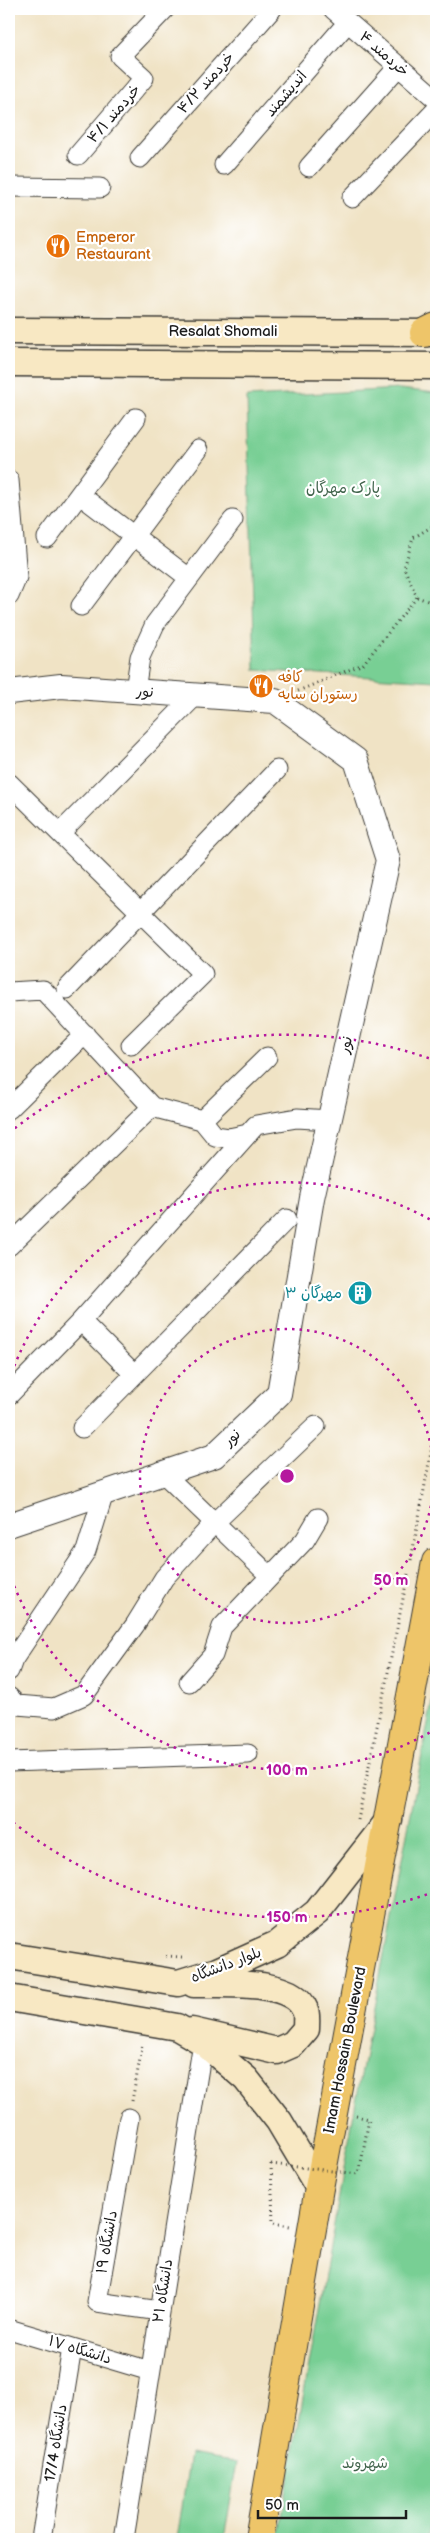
<svg xmlns="http://www.w3.org/2000/svg" width="445" height="2548" font-family="'Balsamiq Sans','Playpen Sans Arabic',sans-serif">
	<rect width="100%" height="100%" fill="#fff"/>
	<filter id="ink" filterUnits="userSpaceOnUse"><feTurbulence type="fractalNoise" baseFrequency=".02" numOctaves="2"/><feDisplacementMap in="SourceGraphic" scale="10" xChannelSelector="R" yChannelSelector="G"/><feConvolveMatrix kernelMatrix="1 2 1 2 8 2 1 2 1" color-interpolation-filters="sRGB"/></filter>
	<filter id="wash" filterUnits="userSpaceOnUse"><feTurbulence type="fractalNoise" baseFrequency=".0096" numOctaves="4" result="noise"/><feDisplacementMap in="SourceGraphic" scale="20" xChannelSelector="R" yChannelSelector="G"/><feGaussianBlur stdDeviation="1.12" result="paint"/><feColorMatrix in="noise" values="0 0 0 0 0 0 0 0 0 0 0 0 0 0 0 0 0 1.4 0 .05"/><feComposite in="paint" operator="in"/></filter>
	<g filter="url(#wash)">
		<rect width="100%" height="100%" fill="#f0e3c5"/>
		<path fill="#78cf94" stroke="#4a7658" d="M 400,389 L 436,393 L 436,681 L 255,670 L 247,397 Z
			M 436,1681 L 436,2499 L 426,2539 L 278,2539 L 354,2112 Z
			M 190,2454 L 237,2462 L 224,2539 L 177,2539 Z"/>
	</g>
	<g filter="url(#ink)">
		<g fill="none" stroke-linecap="round" stroke-linejoin="round">
			<defs>
				<path id="minor" d="M 333,9 L 436,99
					M 78,155 L 144,78 L 120,56 L 165,9
					M 140,158 L 272,9
					M 224,165 L 348,22
					M 309,167 L 398,67
					M 9,187 L 100,188
					M 352,198 L 436,110
					M 80,495 L 189,578
					M 47,538 L 136,418
					M 9,596 L 17,577 L 9,480
					M 81,606 L 198,450
					M 135,691 L 140,657 L 155,624 L 233,520
					M 9,783 L 203,974 L 131,1045
					M 60,833 L 196,695
					M 67,989 L 277,770
					M 9,992 L 43,990 L 152,1107
					M 9,1109 L 85,1034
					M 248,1134 L 229,1138 L 215,1136 L 202,1120 L 267,1057
					M 9,1246 L 152,1107 L 202,1120
					M 81,1321 L 134,1374
					M 9,1395 L 81,1321 L 256,1125 L 297,1118 L 330,1120
					M 82,1428 L 287,1219
					M 163,1473 L 270,1576
					M 9,1671 L 13,1660 L 86,1551 L 104,1493
					M 189,1682 L 213,1655 L 222,1627 L 305,1540 L 318,1518
					M 9,1697 L 17,1705 L 54,1708 L 84,1695 L 135,1625 L 164,1578 L 214,1523 L 316,1426
					M 9,1762 L 248,1754
					M 129,2118 L 97,2302 L 160,2311
					M 9,2329 L 150,2371
					M 41,2539 L 72,2348
					M 124,2539 L 203,2042"/>
				<path id="tertiary" d="M 9,692 L 61,686 L 275,701 L 356,760 L 388,860 L 312,1198 L 279,1394 L 214,1456 L 9,1525"/>
				<path id="secondary" d="M 9,331 L 436,333
					M 9,363 L 436,366
					M 9,1956 L 178,1983 L 217,1971 L 277,1944 L 317,1912 L 389,1820
					M 9,1998 L 177,2027 L 203,2042 L 246,2079 L 279,2121 L 319,2188
					M 192,2031 L 277,2051 L 293,2044 L 306,2029 C 306,2023 307,2014 305,2010 C 292,1978 224,1985 194,1984"/>
				<path id="primary" d="M 424,333 L 436,327
					M 259,2539 L 319,2188 L 436,1562"/>
			</defs>
			<use href="#minor" stroke="#3c3a35" stroke-width="21"/>
			<use href="#tertiary" stroke="#3c3a35" stroke-width="26"/>
			<use href="#secondary" stroke="#3c3a35" stroke-width="29"/>
			<use href="#primary" stroke="#3c3a35" stroke-width="30"/>
			<path stroke="#3c3a35" stroke-width="3" stroke-dasharray="1 4" stroke-linecap="butt" d="M 436,524 L 413,538 L 404,568 L 417,597 L 436,604
				M 298,691 L 363,664 L 417,597
				M 411,1560 L 436,1425
				M 358,1820 L 408,1574
				M 166,1956 L 182,1957
				M 132,2101 L 143,2043
				M 356,2116 L 369,2119 L 359,2174
				M 271,2164 L 273,2223 L 290,2226"/>
			<use href="#minor" stroke="#fff" stroke-width="19"/>
			<use href="#tertiary" stroke="#fff" stroke-width="24"/>
			<use href="#secondary" stroke="#f8e8c3" stroke-width="26"/>
			<use href="#primary" stroke="#eec569" stroke-width="28"/>
			<path stroke="#3c3a35" stroke-width="3" stroke-dasharray="1 4" stroke-linecap="butt" d="M 271,2164 L 359,2174"/>
		</g>
	</g>
	<g fill="none" stroke="#b5179e" stroke-width="2.5" stroke-dasharray="2.5 5">
		<circle cx="287" cy="1476" r="147"/>
		<path d="M436 1729A294 294 0 0 1 9 1572M9 1380A294 294 0 0 1 436 1223"/>
		<path d="M434 1892A441 441 0 0 1 9 1819M9 1133A441 441 0 0 1 434 1060"/>
	</g>
	<defs>
		<symbol id="restaurant-disc" viewBox="-11 -11 22 22"><circle r="9.5" fill="#e8710a" stroke="#fff"/><path d="M-5-6h1v4h1v-4h1v4h1v-4h1v5L-1.5 .5V6h-2V.5L-5-1ZM5-6V6H3V1.5H1.5Q1.5-4 5-6Z" fill="#fff"/></symbol>
		<symbol id="building-disc" viewBox="-11 -11 22 22"><circle r="9.5" fill="#0f9aa8" stroke="#fff"/><path d="M-4-6H4V6H1V3H-1V6H-4ZM-2.5-4.3h1.7v1.8h-1.7ZM.8-4.3h1.7v1.8H.8ZM-2.5-1h1.7V.8h-1.7ZM.8-1h1.7V.8H.8Z" fill="#fff"/></symbol>
	</defs>
	<g fill-rule="evenodd">
		<use href="#restaurant-disc" x="44" y="232" width="28" height="28"/>
		<use href="#restaurant-disc" x="247" y="672" width="28" height="28"/>
		<use href="#building-disc" x="346" y="1279" width="28" height="28"/>
	</g>
	<g text-anchor="middle" dominant-baseline="central" stroke-width="4.5" stroke-linejoin="round" paint-order="stroke">
		<g font-size="15" fill="#1c1c1c" stroke="#fff">
			<text transform="translate(384 54) rotate(41)">خردمند ۴</text>
			<text transform="translate(206 83) rotate(-48)">خردمند ۴/۲</text>
			<text transform="translate(286 94) rotate(-49)">اندیشمند</text>
			<text transform="translate(114 114) rotate(-49)">خردمند ۴/۱</text>
			<text x="223" y="331">Resalat Shomali</text>
			<text transform="translate(145 692) rotate(4)">نور</text>
			<text transform="translate(346 1045) rotate(-77)">نور</text>
			<text transform="translate(232 1438) rotate(-44)">نور</text>
			<text transform="translate(226 1965) rotate(-21)">بلوار دانشگاه</text>
			<text transform="translate(345 2050) rotate(-79)">Imam Hossain Boulevard</text>
			<text transform="translate(107 2242) rotate(-80)">دانشگاه ۱۹</text>
			<text transform="translate(163 2291) rotate(-81)">دانشگاه ۲۱</text>
			<text transform="translate(80 2350) rotate(17)">دانشگاه ۱۷</text>
			<text transform="translate(56 2443) rotate(-81)">دانشگاه 17/4</text>
		</g>
		<g font-size="15" fill="#c56008" stroke="#fff" text-anchor="start">
			<text x="76" y="237">Emperor<tspan x="76" dy="17">Restaurant</tspan></text>
			<text x="278" y="677">کافه<tspan x="278" dy="17">رستوران سایه</tspan></text>
		</g>
		<g font-size="15" fill="#41644c" stroke="#fff">
			<text x="343" y="488">پارک مهرگان</text>
			<text x="365" y="2463">شهروند</text>
		</g>
		<g font-size="15" fill="#0d838f" stroke="#fff" text-anchor="end">
			<text x="342" y="1293">مهرگان ۳</text>
		</g>
	</g>
	<circle cx="287" cy="1476" r="8" fill="#b5179e" stroke="#fff" stroke-width="2.5"/>
	<g font-size="15" text-anchor="middle" font-weight="bold" fill="#b5179e" stroke="#fff" stroke-width="4.5" stroke-linejoin="round" paint-order="stroke">
		<text x="391" y="1585">50 m</text>
		<text x="287" y="1775">100 m</text>
		<text x="287" y="1922">150 m</text>
	</g>
	<rect width="445" height="2548" fill="none" stroke="#fff" stroke-width="30"/>
	<path d="M258 2510v8h148v-8" fill="none" stroke="#1c1c1c" stroke-width="2.5"/>
	<text x="265" y="2510" font-size="15" fill="#1c1c1c" stroke="#ffffff" stroke-width="4" paint-order="stroke">50 m</text>
</svg>
